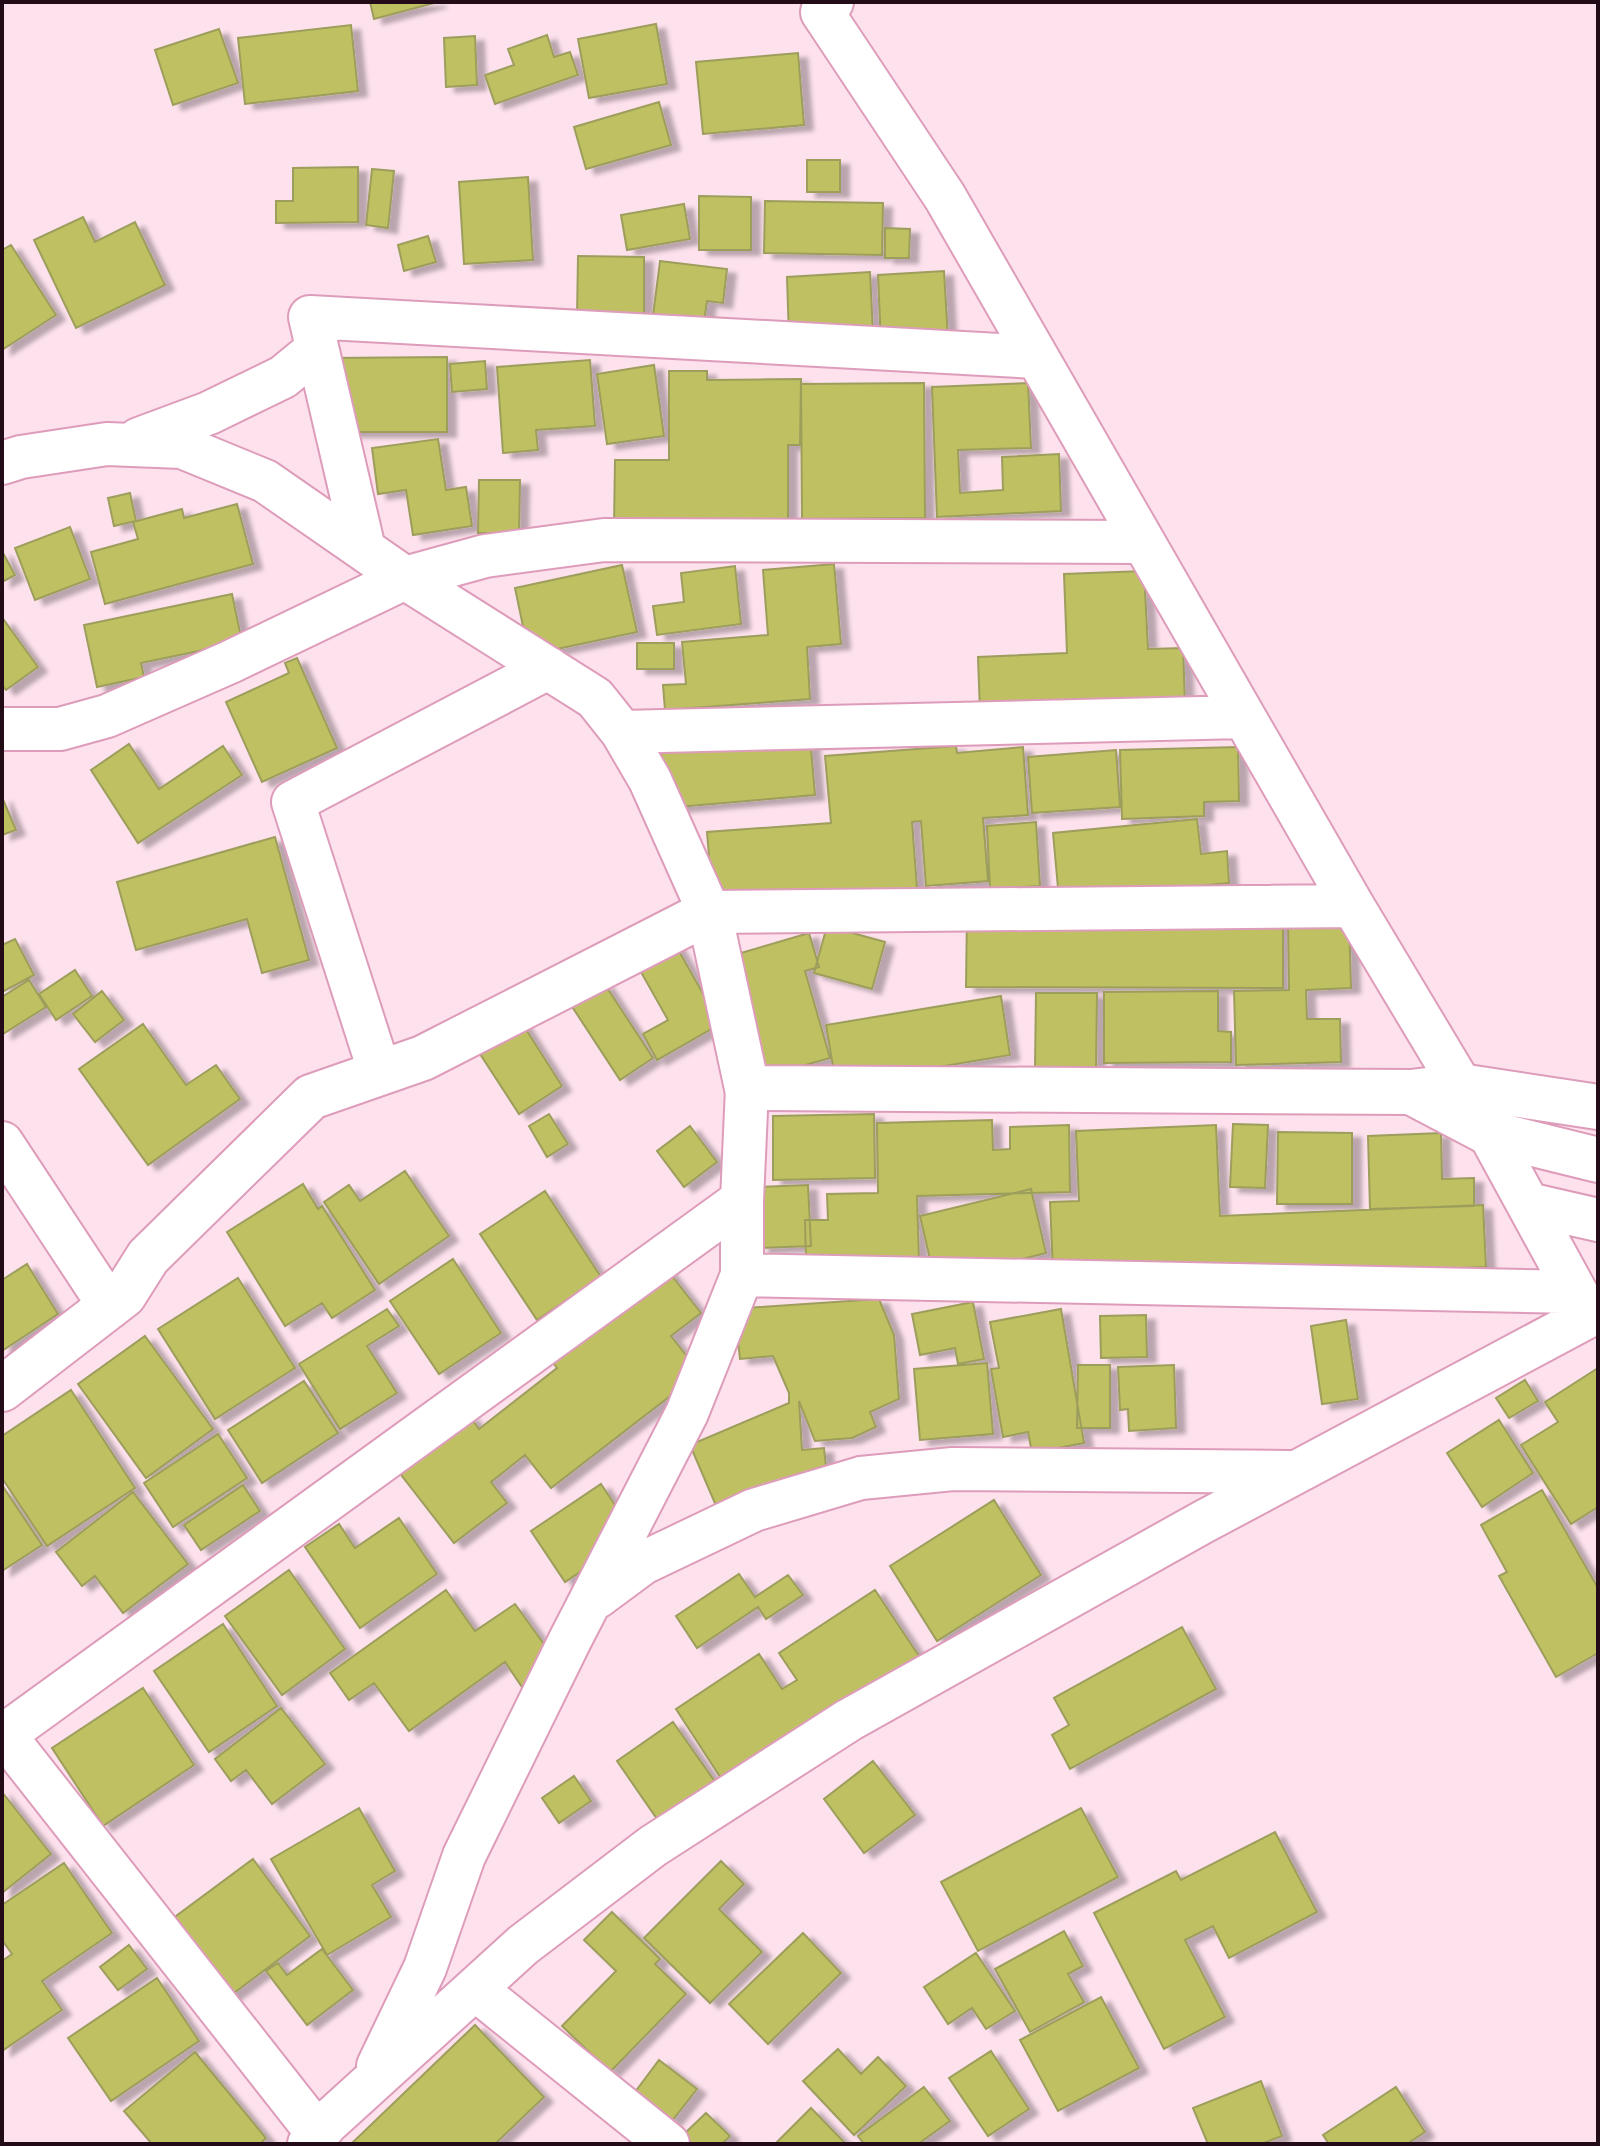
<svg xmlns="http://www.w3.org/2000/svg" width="1600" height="2146" font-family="Roboto,sans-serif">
	<defs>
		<filter id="shadow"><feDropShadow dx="9" dy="5" stdDeviation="2" flood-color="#0004"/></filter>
	</defs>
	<rect width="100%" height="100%" fill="#fde1ed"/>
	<path fill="#bfc062" stroke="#9d9e5c" stroke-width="2" filter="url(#shadow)" d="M 370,2 L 438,2 L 374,19 Z
		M 656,24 L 667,84 L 589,98 L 578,39 Z
		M 351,25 L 358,91 L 245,104 L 238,38 Z
		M 219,29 L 238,83 L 173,105 L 155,50 Z
		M 547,35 L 554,57 L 570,52 L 578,75 L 495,104 L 485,75 L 514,65 L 508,49 Z
		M 475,36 L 477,85 L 446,87 L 444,38 Z
		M 798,53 L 804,125 L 703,134 L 696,62 Z
		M 659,102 L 671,145 L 586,169 L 574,127 Z
		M 807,160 L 840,160 L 840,192 L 807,192 Z
		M 358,167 L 358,222 L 276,223 L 276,201 L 293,201 L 293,168 Z
		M 372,169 L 394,171 L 388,228 L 366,225 Z
		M 528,177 L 533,260 L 464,264 L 459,182 Z
		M 699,196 L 751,197 L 751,250 L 699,250 Z
		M 765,201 L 883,203 L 882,255 L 764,253 Z
		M 684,204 L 690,239 L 627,250 L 621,215 Z
		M 83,217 L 95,242 L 135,222 L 165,285 L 76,328 L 34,240 Z
		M 885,228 L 910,229 L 909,258 L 885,258 Z
		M 428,236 L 436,262 L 404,271 L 398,245 Z
		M 11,245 L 56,315 L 2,350 L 2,250 Z
		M 578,256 L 644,257 L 644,319 L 577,318 Z
		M 660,261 L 727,269 L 723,303 L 707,301 L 703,329 L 652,323 Z
		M 944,271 L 948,339 L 881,344 L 878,275 Z
		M 870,272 L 873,334 L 789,338 L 787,277 Z
		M 447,357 L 447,432 L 329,432 L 329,358 Z
		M 590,360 L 595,426 L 536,430 L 538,450 L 503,453 L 497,367 Z
		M 485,361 L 487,389 L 452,392 L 450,364 Z
		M 654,365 L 664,436 L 607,444 L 597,374 Z
		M 669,371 L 707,371 L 707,380 L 801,379 L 800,445 L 788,445 L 788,520 L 614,526 L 615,460 L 669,460 Z
		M 924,383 L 925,518 L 802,519 L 801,384 Z
		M 1028,383 L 1031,448 L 958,450 L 960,493 L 1003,490 L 1002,457 L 1059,454 L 1061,511 L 937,517 L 932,387 Z
		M 438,439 L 446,490 L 466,487 L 472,526 L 413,535 L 406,490 L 378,494 L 372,448 Z
		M 479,480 L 520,480 L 519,533 L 478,533 Z
		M 130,493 L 136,521 L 114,526 L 108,498 Z
		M 237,504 L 253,564 L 105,604 L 91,552 L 138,539 L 133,522 L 182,509 L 184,518 Z
		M 70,527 L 90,579 L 35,600 L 15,548 Z
		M 2,551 L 15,575 L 2,582 Z
		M 834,564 L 841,644 L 807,647 L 810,699 L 665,710 L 663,685 L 686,684 L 682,642 L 768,635 L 763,570 Z
		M 622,565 L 637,632 L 529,655 L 515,588 Z
		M 735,566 L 741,624 L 657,635 L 653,606 L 684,602 L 681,573 Z
		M 1144,571 L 1148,649 L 1183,648 L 1185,703 L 980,712 L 978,657 L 1067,653 L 1064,574 Z
		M 232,594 L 242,642 L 141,663 L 144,677 L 97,687 L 84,625 Z
		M 4,620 L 38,667 L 6,690 L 2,685 L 2,622 Z
		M 637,643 L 674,643 L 674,669 L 637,669 Z
		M 297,658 L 337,748 L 262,782 L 226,702 L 289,673 L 285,663 Z
		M 810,737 L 815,795 L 666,808 L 661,750 Z
		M 129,744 L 159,789 L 223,746 L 242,775 L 138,843 L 91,770 Z
		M 956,746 L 957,753 L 1023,747 L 1028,815 L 983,818 L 988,881 L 926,886 L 921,821 L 912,822 L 917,888 L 713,904 L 707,832 L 831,823 L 825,756 Z
		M 1238,747 L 1239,801 L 1204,802 L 1204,816 L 1122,819 L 1120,750 Z
		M 1116,750 L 1120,807 L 1032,813 L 1028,757 Z
		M 2,797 L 16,830 L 2,835 Z
		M 1197,819 L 1201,854 L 1227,851 L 1229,883 L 1059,899 L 1053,833 Z
		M 1036,822 L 1040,886 L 990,889 L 987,826 Z
		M 275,837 L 309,960 L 262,973 L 247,919 L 136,950 L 117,882 Z
		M 967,914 L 1283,914 L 1283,988 L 966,987 Z
		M 1349,917 L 1351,988 L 1306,990 L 1307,1019 L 1340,1019 L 1341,1062 L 1236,1065 L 1234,991 L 1289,990 L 1288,919 Z
		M 827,926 L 885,942 L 872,989 L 814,973 Z
		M 809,933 L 819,967 L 805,971 L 830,1058 L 767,1076 L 724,958 Z
		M 15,939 L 34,975 L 2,992 L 2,945 Z
		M 675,944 L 720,1024 L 657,1060 L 643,1034 L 668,1020 L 637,965 Z
		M 75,970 L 92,996 L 56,1020 L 39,994 Z
		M 29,980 L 46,1007 L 3,1034 L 2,997 Z
		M 604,983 L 653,1058 L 620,1080 L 571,1005 Z
		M 102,991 L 124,1020 L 95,1042 L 73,1014 Z
		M 1218,991 L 1218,1031 L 1231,1032 L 1231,1062 L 1104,1063 L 1104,992 Z
		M 1036,993 L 1097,993 L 1096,1070 L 1035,1069 Z
		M 1001,996 L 1010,1055 L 836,1084 L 826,1025 Z
		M 513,1009 L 562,1086 L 519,1114 L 469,1037 Z
		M 143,1024 L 186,1085 L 216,1065 L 240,1099 L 148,1165 L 79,1069 Z
		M 549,1114 L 568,1144 L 547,1157 L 529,1126 Z
		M 874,1114 L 875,1178 L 773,1180 L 773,1116 Z
		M 992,1120 L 993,1150 L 1010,1149 L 1010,1127 L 1069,1125 L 1070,1192 L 917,1196 L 919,1262 L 806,1264 L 805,1220 L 828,1220 L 827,1194 L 878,1193 L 877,1123 Z
		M 1233,1124 L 1268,1125 L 1265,1188 L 1230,1187 Z
		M 1216,1125 L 1220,1216 L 1483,1205 L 1486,1267 L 1255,1277 L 1254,1263 L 1053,1271 L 1050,1202 L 1079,1201 L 1076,1131 Z
		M 690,1126 L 717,1162 L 684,1187 L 657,1151 Z
		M 1278,1132 L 1352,1133 L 1352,1204 L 1277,1204 Z
		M 1441,1133 L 1442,1179 L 1474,1178 L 1474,1206 L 1370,1209 L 1368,1136 Z
		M 405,1171 L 449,1236 L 379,1284 L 324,1202 L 349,1185 L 360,1201 Z
		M 303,1184 L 318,1209 L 322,1206 L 375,1290 L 332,1318 L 322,1303 L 285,1326 L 227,1232 Z
		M 808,1185 L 811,1246 L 760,1248 L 758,1187 Z
		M 1031,1189 L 1046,1253 L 935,1281 L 920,1216 Z
		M 545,1191 L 601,1277 L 537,1320 L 480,1234 Z
		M 453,1259 L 501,1333 L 439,1374 L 390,1301 Z
		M 27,1264 L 58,1314 L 2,1351 L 2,1280 Z
		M 665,1267 L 701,1313 L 671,1336 L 700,1373 L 551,1488 L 525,1455 L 491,1482 L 507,1503 L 454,1543 L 398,1471 L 469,1415 L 479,1429 L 557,1368 L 549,1358 Z
		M 238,1278 L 295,1368 L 215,1419 L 158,1329 Z
		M 879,1299 L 894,1335 L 899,1399 L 870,1412 L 876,1427 L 852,1438 L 815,1441 L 799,1401 L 802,1450 L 824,1448 L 827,1477 L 717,1508 L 690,1445 L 789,1403 L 789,1393 L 773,1356 L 740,1359 L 735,1313 L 746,1308 Z
		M 973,1302 L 984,1359 L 958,1364 L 955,1348 L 920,1355 L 912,1314 Z
		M 387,1309 L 399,1326 L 367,1346 L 397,1393 L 340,1429 L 299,1364 Z
		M 1061,1309 L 1084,1443 L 1032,1453 L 1028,1432 L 1003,1437 L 991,1369 L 999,1368 L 990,1322 Z
		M 1146,1315 L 1147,1357 L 1101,1358 L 1100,1316 Z
		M 1346,1320 L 1358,1399 L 1322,1404 L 1311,1326 Z
		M 145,1336 L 213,1429 L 146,1478 L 78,1384 Z
		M 987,1363 L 993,1434 L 920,1440 L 914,1369 Z
		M 1078,1365 L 1110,1365 L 1110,1428 L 1077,1428 Z
		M 1174,1365 L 1176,1428 L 1129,1431 L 1128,1409 L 1120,1410 L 1118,1367 Z
		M 1598,1368 L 1598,1507 L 1571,1524 L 1521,1445 L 1558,1422 L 1545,1402 Z
		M 1525,1380 L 1538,1401 L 1509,1418 L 1496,1398 Z
		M 304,1381 L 338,1433 L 262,1483 L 228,1430 Z
		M 71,1390 L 135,1488 L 47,1546 L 2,1478 L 2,1436 Z
		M 1499,1420 L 1533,1473 L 1482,1507 L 1447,1453 Z
		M 218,1434 L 247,1478 L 173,1527 L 144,1483 Z
		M 601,1484 L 635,1535 L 565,1582 L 531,1531 Z
		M 2,1485 L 42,1545 L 2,1571 Z
		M 243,1485 L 260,1511 L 201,1550 L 184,1525 Z
		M 1542,1490 L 1598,1588 L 1598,1653 L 1556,1677 L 1499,1576 L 1507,1572 L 1481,1525 Z
		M 133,1492 L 188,1564 L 123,1613 L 95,1576 L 82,1586 L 56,1552 Z
		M 994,1500 L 1041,1575 L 937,1641 L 890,1566 Z
		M 399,1518 L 437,1574 L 360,1628 L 305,1547 L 339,1524 L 355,1548 Z
		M 289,1570 L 345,1649 L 282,1695 L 225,1616 Z
		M 739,1574 L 755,1597 L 788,1575 L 803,1595 L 766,1619 L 758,1607 L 697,1648 L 676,1616 Z
		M 446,1590 L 475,1631 L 515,1604 L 557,1662 L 522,1687 L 505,1662 L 409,1731 L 374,1683 L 349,1700 L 330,1673 Z
		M 875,1590 L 921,1659 L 726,1786 L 676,1709 L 759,1654 L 782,1689 L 797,1680 L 779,1653 Z
		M 223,1624 L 277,1706 L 209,1752 L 154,1671 Z
		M 1182,1627 L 1216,1689 L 1070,1769 L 1052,1735 L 1069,1725 L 1054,1698 Z
		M 143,1688 L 194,1765 L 103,1826 L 52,1748 Z
		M 281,1708 L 325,1764 L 272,1804 L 246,1770 L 231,1781 L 215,1759 Z
		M 673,1722 L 723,1793 L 666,1832 L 617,1761 Z
		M 873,1761 L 915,1815 L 864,1853 L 824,1799 Z
		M 574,1776 L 591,1801 L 559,1823 L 542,1798 Z
		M 2,1792 L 51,1854 L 2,1893 Z
		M 359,1808 L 395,1871 L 372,1885 L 391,1917 L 327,1955 L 271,1859 Z
		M 1081,1808 L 1118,1877 L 978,1951 L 941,1882 Z
		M 1275,1832 L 1317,1912 L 1229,1958 L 1213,1926 L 1185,1940 L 1225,2017 L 1164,2049 L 1094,1913 L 1176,1871 L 1181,1880 Z
		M 253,1859 L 310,1936 L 226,1999 L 168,1922 Z
		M 721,1861 L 744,1884 L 719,1909 L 762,1952 L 710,2003 L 644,1938 Z
		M 64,1863 L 112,1933 L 42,1981 L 62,2010 L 2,2051 L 2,1961 L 12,1954 L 2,1940 L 2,1905 Z
		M 612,1912 L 660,1959 L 655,1964 L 686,1994 L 610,2072 L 562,2026 L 616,1971 L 584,1940 Z
		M 1064,1931 L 1083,1966 L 1068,1974 L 1084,2002 L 1030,2032 L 995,1969 Z
		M 803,1933 L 841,1973 L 768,2044 L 729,2004 Z
		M 129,1945 L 147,1969 L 118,1990 L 100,1967 Z
		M 322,1949 L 353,1990 L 307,2025 L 266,1971 L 278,1963 L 287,1975 Z
		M 976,1953 L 1015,2011 L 986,2029 L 972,2008 L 948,2024 L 924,1987 Z
		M 157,1978 L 199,2041 L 111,2101 L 68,2038 Z
		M 1101,1997 L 1139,2068 L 1058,2111 L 1020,2040 Z
		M 475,2025 L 544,2097 L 495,2144 L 351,2144 Z
		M 838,2049 L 861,2074 L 878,2057 L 906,2086 L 854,2135 L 803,2081 Z
		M 991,2051 L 1029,2109 L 988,2136 L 949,2078 Z
		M 195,2052 L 266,2138 L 260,2144 L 152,2144 L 124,2111 Z
		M 659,2060 L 697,2089 L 672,2121 L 635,2092 Z
		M 1261,2081 L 1282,2136 L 1261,2144 L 1208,2144 L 1193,2108 Z
		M 924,2087 L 950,2121 L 918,2144 L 864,2144 L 858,2136 Z
		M 1396,2087 L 1425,2132 L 1407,2144 L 1329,2144 L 1323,2135 Z
		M 811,2108 L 846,2144 L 775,2144 Z
		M 706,2113 L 730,2136 L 722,2144 L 692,2144 L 683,2135 Z"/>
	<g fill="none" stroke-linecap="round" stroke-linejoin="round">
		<defs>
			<path id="street" d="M 139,439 L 209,413 L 283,377 L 317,349
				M 2,463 L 21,457 L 107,444 L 182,447 L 265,481 L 405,578 L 595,698 L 622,732 L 650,780 L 709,912 L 1353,906
				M 364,549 L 310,317 L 1036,357
				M 2,729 L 60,729 L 107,716 L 230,662 L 405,578 L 485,556 L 604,540 L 1143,542
				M 622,732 L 1243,717
				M 380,1073 L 293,802 L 548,668
				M 2,1143 L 110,1307
				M 1528,1204 L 1598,1220
				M 742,1275 L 1575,1292
				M 597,1597 L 643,1563 L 754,1510 L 861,1478 L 953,1469 L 1290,1472
				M 2,1732 L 318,2134
				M 4,1735 L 742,1200
				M 475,1989 L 668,2144
				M 378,2066 L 425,1968 L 464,1856 L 570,1640 L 687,1413 L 742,1275 L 742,1200 L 747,1088
				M 309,2144 L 327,2123 L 523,1945 L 653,1846 L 849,1720 L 1203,1522 L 1589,1316 L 1489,1133 L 1353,906 L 945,197 L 822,12 L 832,2"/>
			<path id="secondary" d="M 1411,1092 L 1489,1133 L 1598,1160
				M 2,1389 L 124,1295 L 148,1257 L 311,1097 L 423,1058 L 709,912 L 747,1088 L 1411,1092 L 1460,1086 L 1598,1107"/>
		</defs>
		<use href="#street" stroke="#de9cbb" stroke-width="46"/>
		<use href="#secondary" stroke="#de9cbb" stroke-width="48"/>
		<use href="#street" stroke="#fff" stroke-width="42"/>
		<use href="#secondary" stroke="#fff" stroke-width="44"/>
	</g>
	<rect width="1600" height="2146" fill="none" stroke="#230c18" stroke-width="8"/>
</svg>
